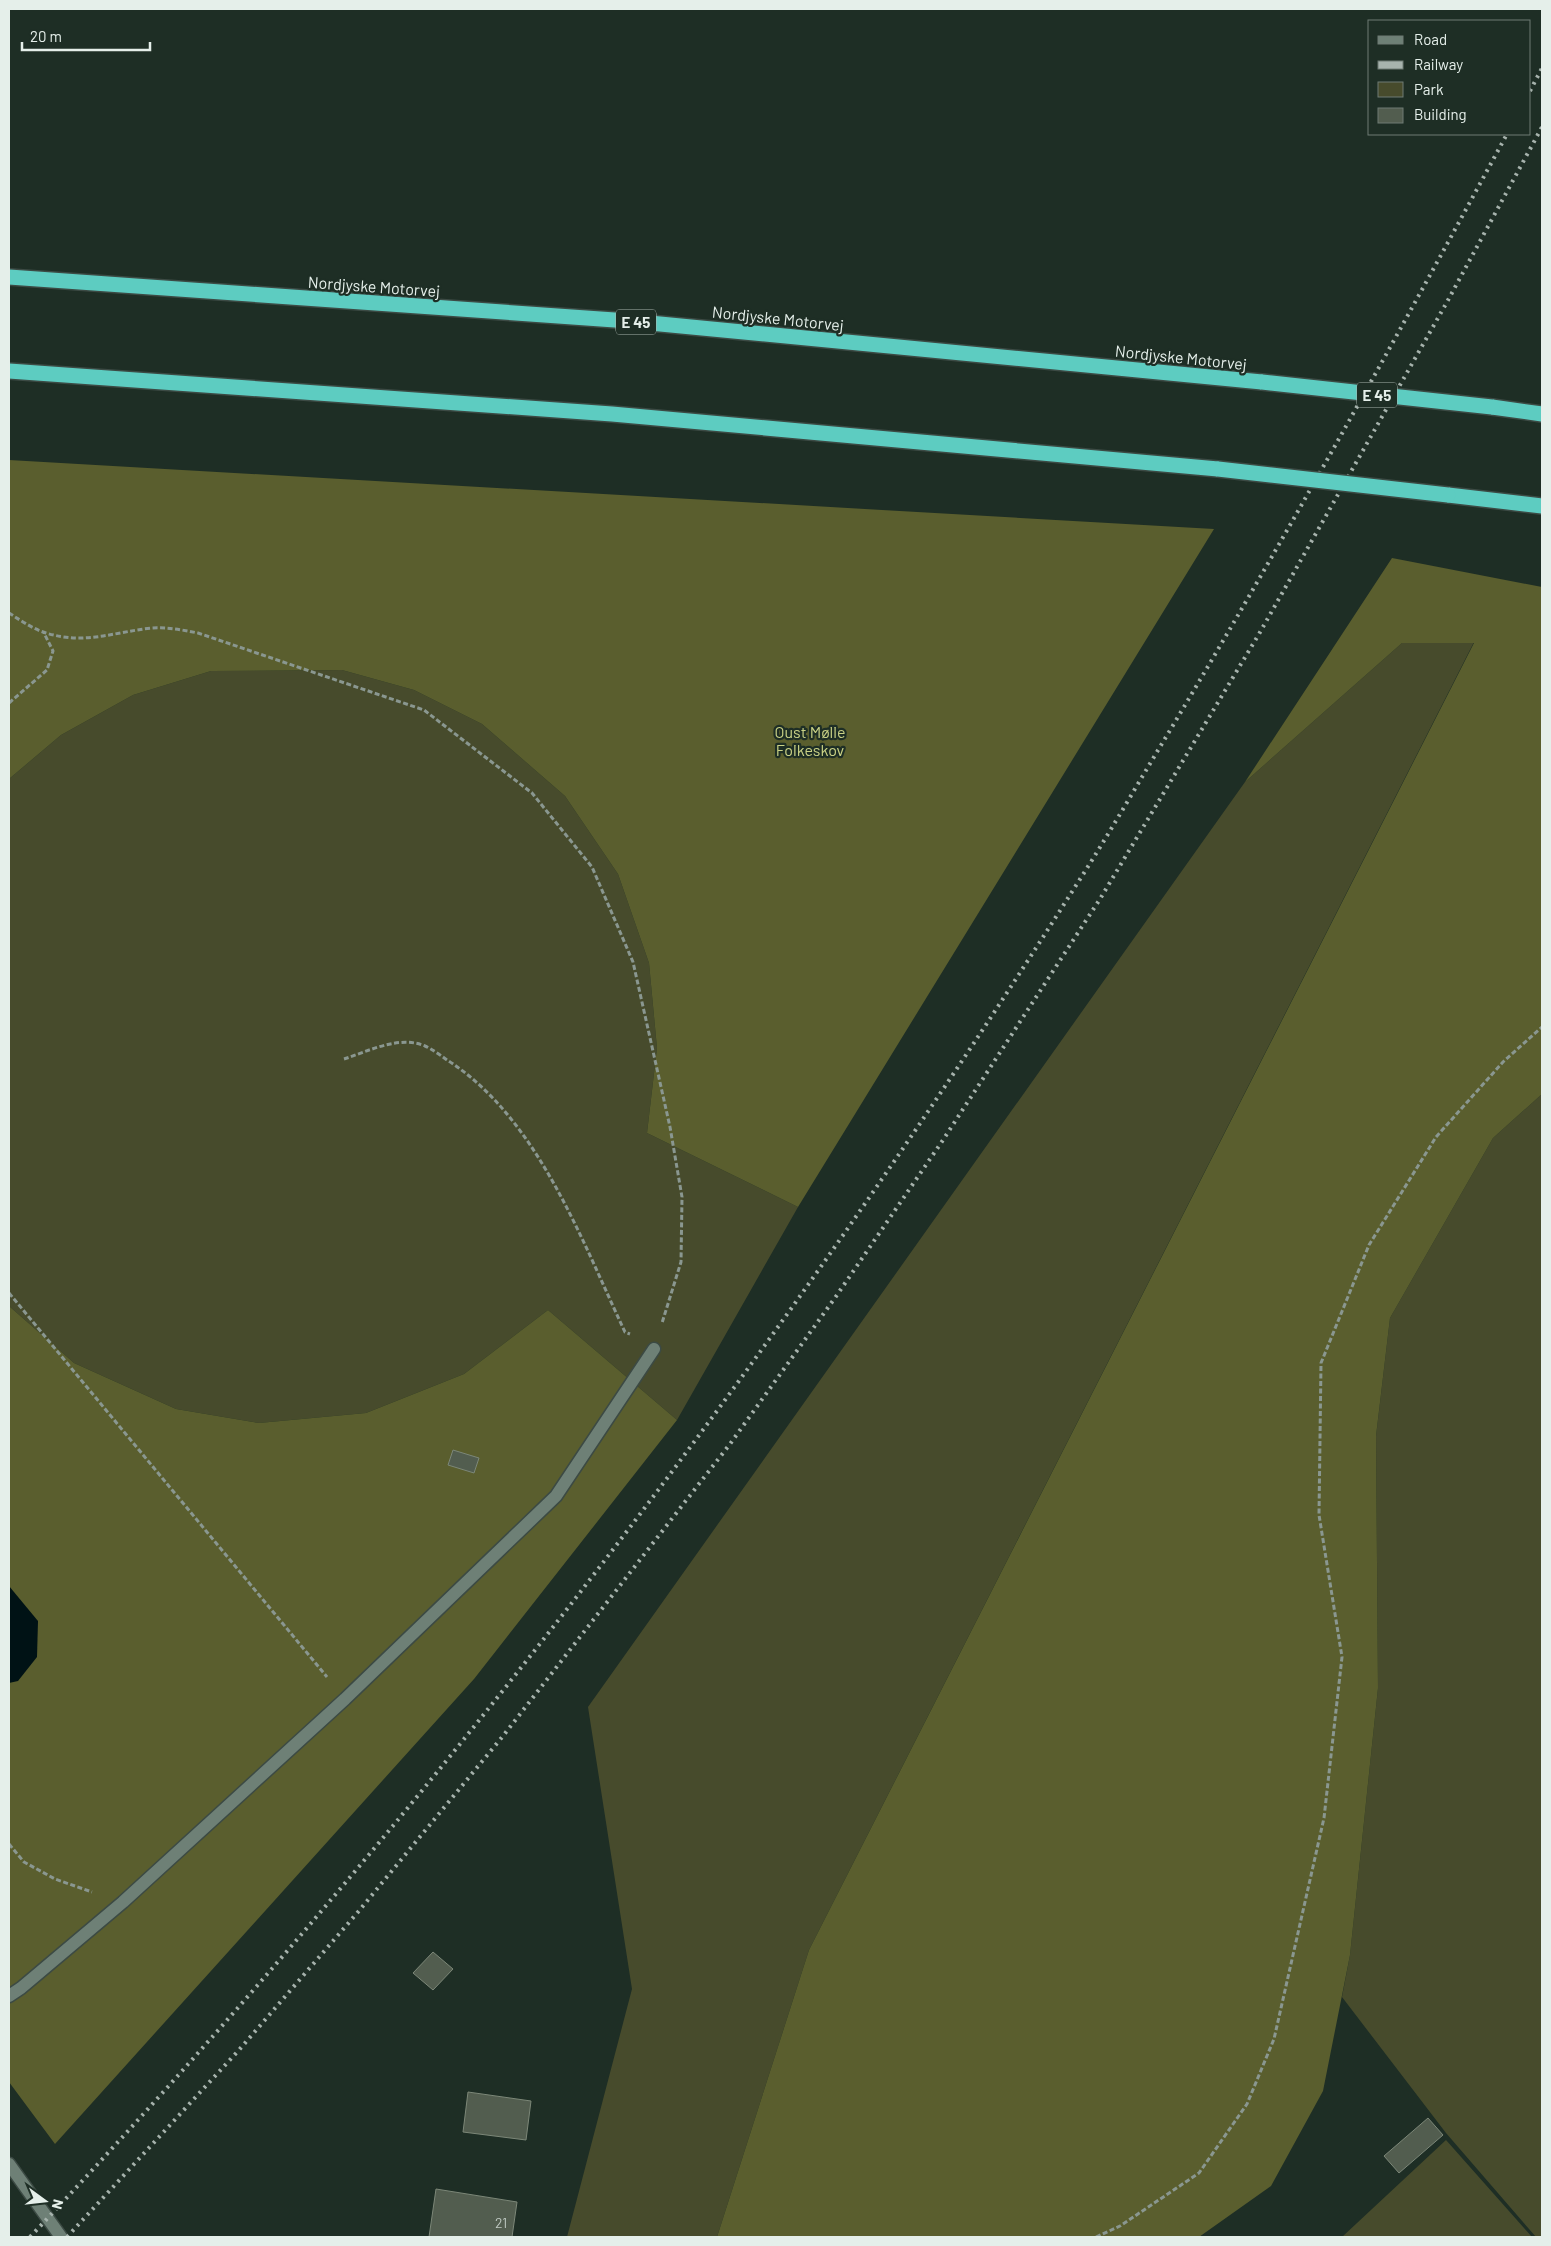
<svg xmlns="http://www.w3.org/2000/svg" width="1551" height="2246" font-family="Barlow,sans-serif">
	<rect width="100%" height="100%" fill="#1e2e25"/>
	<path fill="#474b2c" d="M 1474,642 L 809,1950 L 717,2237 L 567,2237 L 632,1989 L 588,1707 L 1245,782 L 1402,643 Z
		M 342,670 L 414,690 L 482,724 L 565,796 L 618,874 L 649,963 L 657,1048 L 647,1133 L 798,1207 L 677,1420 L 548,1310 L 464,1374 L 366,1413 L 259,1423 L 176,1409 L 74,1363 L 9,1306 L 9,779 L 61,735 L 133,695 L 211,671 Z
		M 1542,1094 L 1542,2237 L 1536,2237 L 1446,2133 L 1342,1997 L 1350,1955 L 1378,1688 L 1376,1436 L 1390,1318 L 1493,1138 Z
		M 1446,2140 L 1532,2237 L 1342,2237 Z"/>
	<path fill="#5a5e2e" d="M 9,460 L 1214,529 L 798,1207 L 647,1133 L 657,1048 L 649,963 L 618,874 L 565,796 L 482,724 L 414,690 L 342,670 L 211,671 L 133,695 L 61,735 L 9,779 Z
		M 1392,558 L 1542,587 L 1542,1094 L 1493,1138 L 1390,1318 L 1376,1436 L 1378,1688 L 1350,1955 L 1323,2091 L 1271,2186 L 1199,2237 L 717,2237 L 809,1950 L 1474,643 L 1402,643 L 1245,782 Z
		M 9,1306 L 74,1363 L 176,1409 L 259,1423 L 366,1413 L 464,1374 L 548,1310 L 677,1420 L 474,1679 L 55,2144 L 9,2082 Z"/>
	<path fill="#001215" d="M 9,1586 L 38,1621 L 37,1657 L 18,1681 L 9,1683 Z"/>
	<path fill="#525d4f" stroke="#7c8778" d="M 453,1450 L 479,1458 L 474,1473 L 448,1465 Z
		M 433,1952 L 453,1969 L 433,1990 L 413,1973 Z
		M 468,2092 L 531,2101 L 526,2140 L 463,2132 Z
		M 1428,2118 L 1443,2135 L 1399,2173 L 1384,2156 Z
		M 436,2189 L 517,2202 L 512,2237 L 429,2237 Z"/>
	<g fill="none" stroke-linecap="round" stroke-linejoin="round">
		<defs>
			<path id="service" d="M 9,1996 L 21,1988 L 123,1902 L 345,1699 L 556,1496 L 654,1349"/>
			<path id="tertiary" d="M 9,2164 L 61,2237"/>
			<path id="motorway" d="M 9,277 L 629,321 L 1262,382
				M 9,371 L 612,414 L 1218,469
				M 1492,407 L 1542,414
				M 1448,495 L 1542,506"/>
		</defs>
		<use href="#service" stroke="#3c4a44" stroke-width="15"/>
		<use href="#tertiary" stroke="#3c4a44" stroke-width="15"/>
		<use href="#motorway" stroke="#3c4a44" stroke-width="18"/>
		<path stroke="#8a9790" stroke-width="3" stroke-dasharray="5 2.5" stroke-linecap="butt" d="M 9,613 C 20,620 33,629 46,633 C 85,645 114,632 152,628 C 167,627 183,630 198,633 L 424,710 L 532,793 L 592,867 L 633,962 L 670,1127 L 682,1197 L 681,1262 L 662,1323
			M 9,703 L 47,670 L 53,651 L 44,633
			M 344,1059 C 369,1051 399,1035 425,1046 C 432,1049 440,1055 447,1060 C 537,1117 581,1239 625,1332 L 630,1334
			M 9,1293 L 327,1677
			M 9,1844 L 24,1862 L 55,1879 L 92,1892
			M 1096,2237 L 1120,2226 L 1199,2173 L 1247,2104 L 1274,2039 L 1324,1818 L 1342,1657 L 1319,1515 L 1321,1363 L 1369,1245 L 1436,1137 L 1503,1062 L 1542,1027"/>
		<use href="#service" stroke="#6e8076" stroke-width="12"/>
		<use href="#tertiary" stroke="#6e8076" stroke-width="12"/>
		<use href="#motorway" stroke="#5dccc1" stroke-width="15"/>
		<path stroke="#a7b3ad" stroke-width="4" stroke-dasharray="2.5 5" stroke-linecap="butt" d="M 1530,91 L 1542,68
			M 30,2237 C 420,1822 770,1368 1075,887 C 1108,836 1138,783 1169,732 C 1287,535 1398,335 1507,134
			M 67,2237 L 239,2050 L 358,1912 L 503,1736 L 730,1444 L 837,1295 L 941,1143 L 1100,899 L 1259,634 L 1447,302 L 1542,127"/>
		<defs>
			<path id="motorway-bridge" d="M 1262,382 L 1492,407
				M 1218,469 L 1448,495"/>
		</defs>
		<use href="#motorway-bridge" stroke="#3c4a44" stroke-width="18" stroke-linecap="butt"/>
		<use href="#motorway-bridge" stroke="#5dccc1" stroke-width="15"/>
	</g>
	<g text-anchor="middle" dominant-baseline="central" stroke-width="4.5" stroke-linejoin="round" paint-order="stroke">
		<g font-size="14" fill="#c0cac3">
			<text x="501" y="2222">21</text>
		</g>
		<g fill="#1e2e25" stroke="#a9b5af" stroke-width="1">
			<rect x="616" y="309.5" width="40" height="25" rx="4"/>
			<rect x="1357" y="382.5" width="40" height="25" rx="4"/>
		</g>
		<g font-size="15" font-weight="bold" fill="#e5efea">
			<text x="636" y="322">E 45</text>
			<text x="1377" y="395">E 45</text>
		</g>
		<g font-size="16" fill="#e5efea" stroke="#1e2e25">
			<text transform="translate(374 286) rotate(4)">Nordjyske Motorvej</text>
			<text transform="translate(778 318) rotate(6)">Nordjyske Motorvej</text>
			<text transform="translate(1181 357) rotate(6)">Nordjyske Motorvej</text>
		</g>
		<g font-size="16" fill="#cad285" stroke="#1e2e25">
			<text x="810" y="731">Oust Mølle<tspan x="810" dy="18">Folkeskov</tspan></text>
		</g>
	</g>
	<rect width="1551" height="2246" fill="none" stroke="#e5efea" stroke-width="20"/>
	<rect x="1368" y="20" width="162" height="115" fill="#1e2e25" stroke="#6e7b74"/>
	<rect x="1378" y="36" width="25" height="8" fill="#6e8076" stroke="#6e7b74"/>
	<text x="1414" y="45" font-size="15" fill="#e5efea">Road</text>
	<rect x="1378" y="61" width="25" height="8" fill="#a7b3ad" stroke="#6e7b74"/>
	<text x="1414" y="70" font-size="15" fill="#e5efea">Railway</text>
	<rect x="1378" y="82" width="25" height="15" fill="#474b2c" stroke="#6e7b74"/>
	<text x="1414" y="95" font-size="15" fill="#e5efea">Park</text>
	<rect x="1378" y="108" width="25" height="15" fill="#525d4f" stroke="#6e7b74"/>
	<text x="1414" y="120" font-size="15" fill="#e5efea">Building</text>
	<g transform="translate(45 2201) rotate(105)" stroke="#1e2e25" stroke-width="4" paint-order="stroke">
	<path d="M0-4L9 19L0 12L-9 19Z" fill="#e5efea"/>
	<text y="-8" font-size="14" font-weight="bold" text-anchor="middle" fill="#e5efea">N</text>
	</g>
	<path d="M22 42v8h128v-8" fill="none" stroke="#e5efea" stroke-width="2.5"/>
	<text x="30" y="42" font-size="15" fill="#e5efea" stroke="#1e2e25" stroke-width="4" paint-order="stroke">20 m</text>
</svg>
